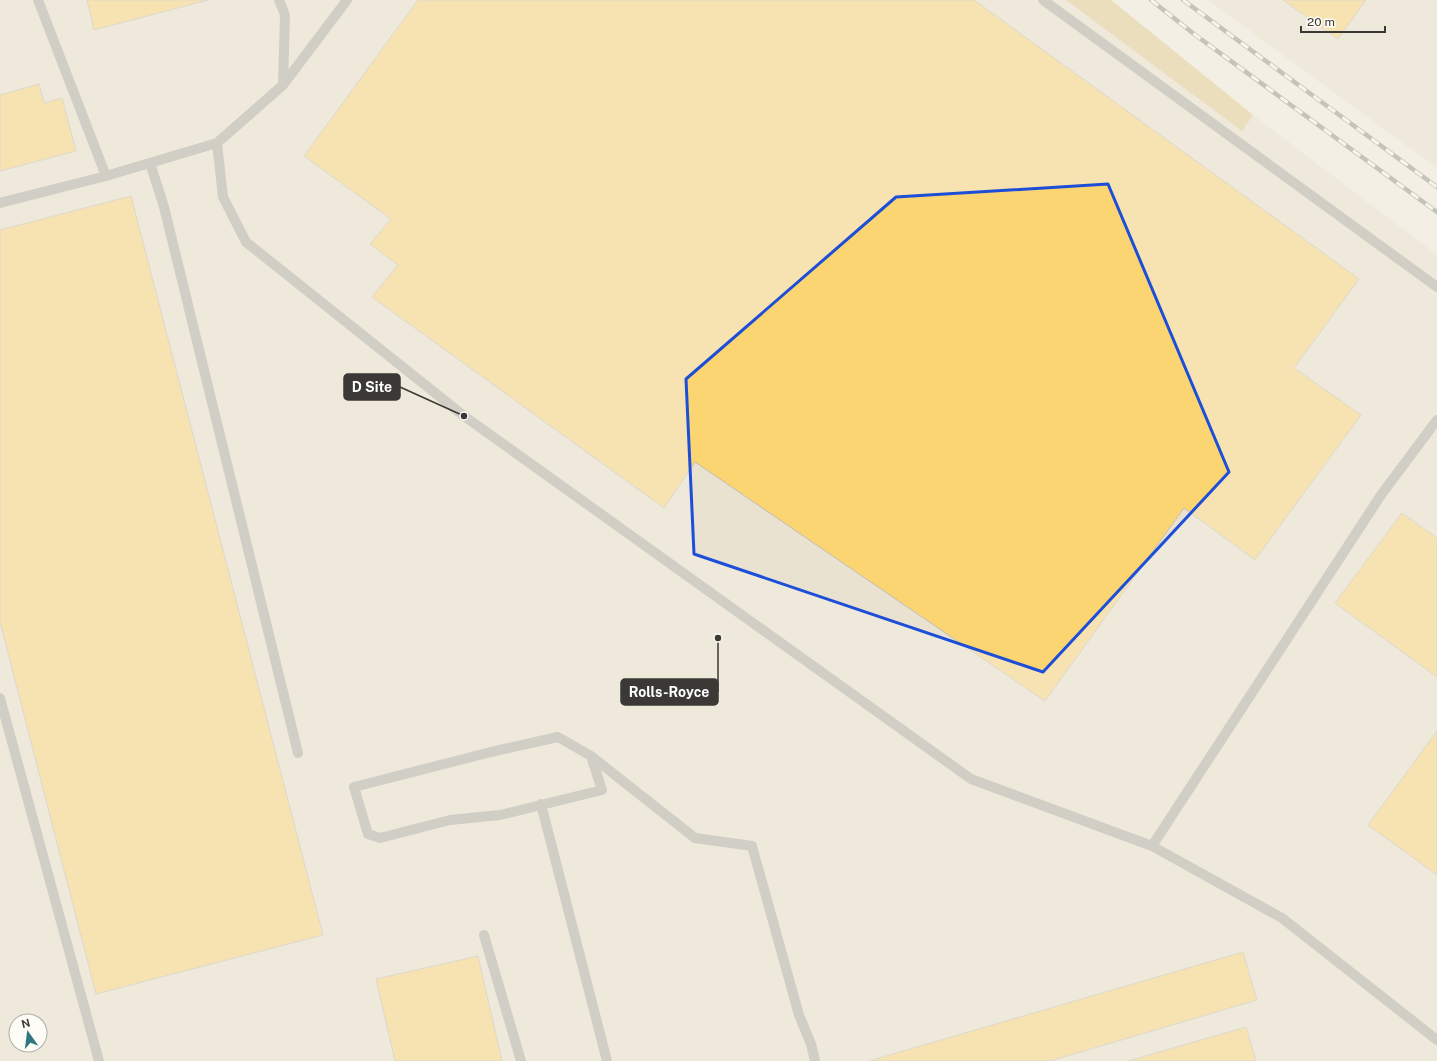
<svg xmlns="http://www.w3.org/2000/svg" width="1437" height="1061" font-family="'Public Sans',sans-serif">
	<rect width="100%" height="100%" fill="#f3efe4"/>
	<path fill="#e9e2d1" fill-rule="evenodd" d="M 0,0 L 1111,0 L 1253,115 L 1437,255 L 1437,1061 L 0,1061 ZM 16,1021 L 40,1021 L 40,1045 L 16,1045 Z
		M 1208,0 L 1437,0 L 1437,168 Z"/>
	<path fill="#e3ca8c" d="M 1066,0 L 1111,0 L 1253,115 L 1242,131 Z"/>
	<path fill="#fcd573" stroke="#c1bdb3" d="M 87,0 L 208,0 L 94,30 Z
		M 418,0 L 974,0 L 1359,279 L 1294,368 L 1361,415 L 1255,560 L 1184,508 L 1045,701 L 695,462 L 664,508 L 372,297 L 398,265 L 370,244 L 391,219 L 304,156 Z
		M 1283,0 L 1366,0 L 1338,39 Z
		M 39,84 L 44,103 L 62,98 L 76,151 L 0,171 L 0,95 Z
		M 131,196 L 323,935 L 96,994 L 0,622 L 0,230 Z
		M 1402,513 L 1437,538 L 1437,677 L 1335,603 Z
		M 1437,731 L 1437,875 L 1368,825 Z
		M 1243,952 L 1257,1000 L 1050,1061 L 869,1061 Z
		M 478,956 L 502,1061 L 395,1061 L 376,979 Z
		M 1246,1027 L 1256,1061 L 1128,1061 Z"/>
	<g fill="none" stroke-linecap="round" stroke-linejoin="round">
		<path stroke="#a9a7a3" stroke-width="10" d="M 38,0 L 106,176
			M 279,0 L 285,15 L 283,85
			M 1043,0 L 1437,287
			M 217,143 L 283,85 L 347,0
			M 150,163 L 164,207 L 298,753
			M 0,203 L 106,176 L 217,143 L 223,197 L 246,242 L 464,416 L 971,779 L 1152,846 L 1282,918 L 1437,1040
			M 0,698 L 99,1061
			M 558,737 L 591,756 L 602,790 L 500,815 L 450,820 L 380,838 L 368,834 L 354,787 L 491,752 Z
			M 591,756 L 695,838 L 752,846 L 799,1015 L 811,1044 L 815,1061
			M 541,804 L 607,1061
			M 1152,846 L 1381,495 L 1437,420
			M 484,935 L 521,1061"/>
		<defs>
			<path id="rail" d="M 1151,0 L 1194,34 L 1437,212
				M 1183,0 L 1437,187"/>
		</defs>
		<use href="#rail" stroke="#918e86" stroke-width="4.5"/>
		<use href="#rail" stroke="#fefcf6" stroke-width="3" stroke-dasharray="9" stroke-linecap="butt"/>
	</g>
	<path d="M0 0H1437V1061H0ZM 1108,184 L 1229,472 L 1043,672 L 694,554 L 686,379 L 896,197 Z" fill="#f3efe4" fill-opacity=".55" fill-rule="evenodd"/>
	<path fill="none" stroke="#1d4ed8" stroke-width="3" stroke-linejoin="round" d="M 1108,184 L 1229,472 L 1043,672 L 694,554 L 686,379 L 896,197 Z"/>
	<path fill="none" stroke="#3b3935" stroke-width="1.5" d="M464 416L400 387M718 638L718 692"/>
	<g fill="#3b3935" stroke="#fefcf6" stroke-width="1.5">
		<circle cx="464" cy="416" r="4"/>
		<circle cx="718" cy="638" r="4"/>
	</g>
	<g fill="#3b3935" stroke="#3b3935" stroke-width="1.5">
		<rect x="344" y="374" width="56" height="26" rx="4"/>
		<rect x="621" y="679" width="97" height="26" rx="4"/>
	</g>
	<g font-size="14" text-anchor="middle" font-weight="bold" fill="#fff">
		<text x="372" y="392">D Site</text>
		<text x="669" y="697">Rolls-Royce</text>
	</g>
	<g transform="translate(28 1033) rotate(346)"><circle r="19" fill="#fefcf6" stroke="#b0aea9"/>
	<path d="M0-3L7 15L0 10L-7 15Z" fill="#307782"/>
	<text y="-6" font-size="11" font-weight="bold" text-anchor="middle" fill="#3b3935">N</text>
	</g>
	<path d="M1301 26v6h84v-6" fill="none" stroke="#3b3935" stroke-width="2"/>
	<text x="1307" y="26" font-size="12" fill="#3b3935" stroke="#fefcf6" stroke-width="3" paint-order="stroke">20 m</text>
</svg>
